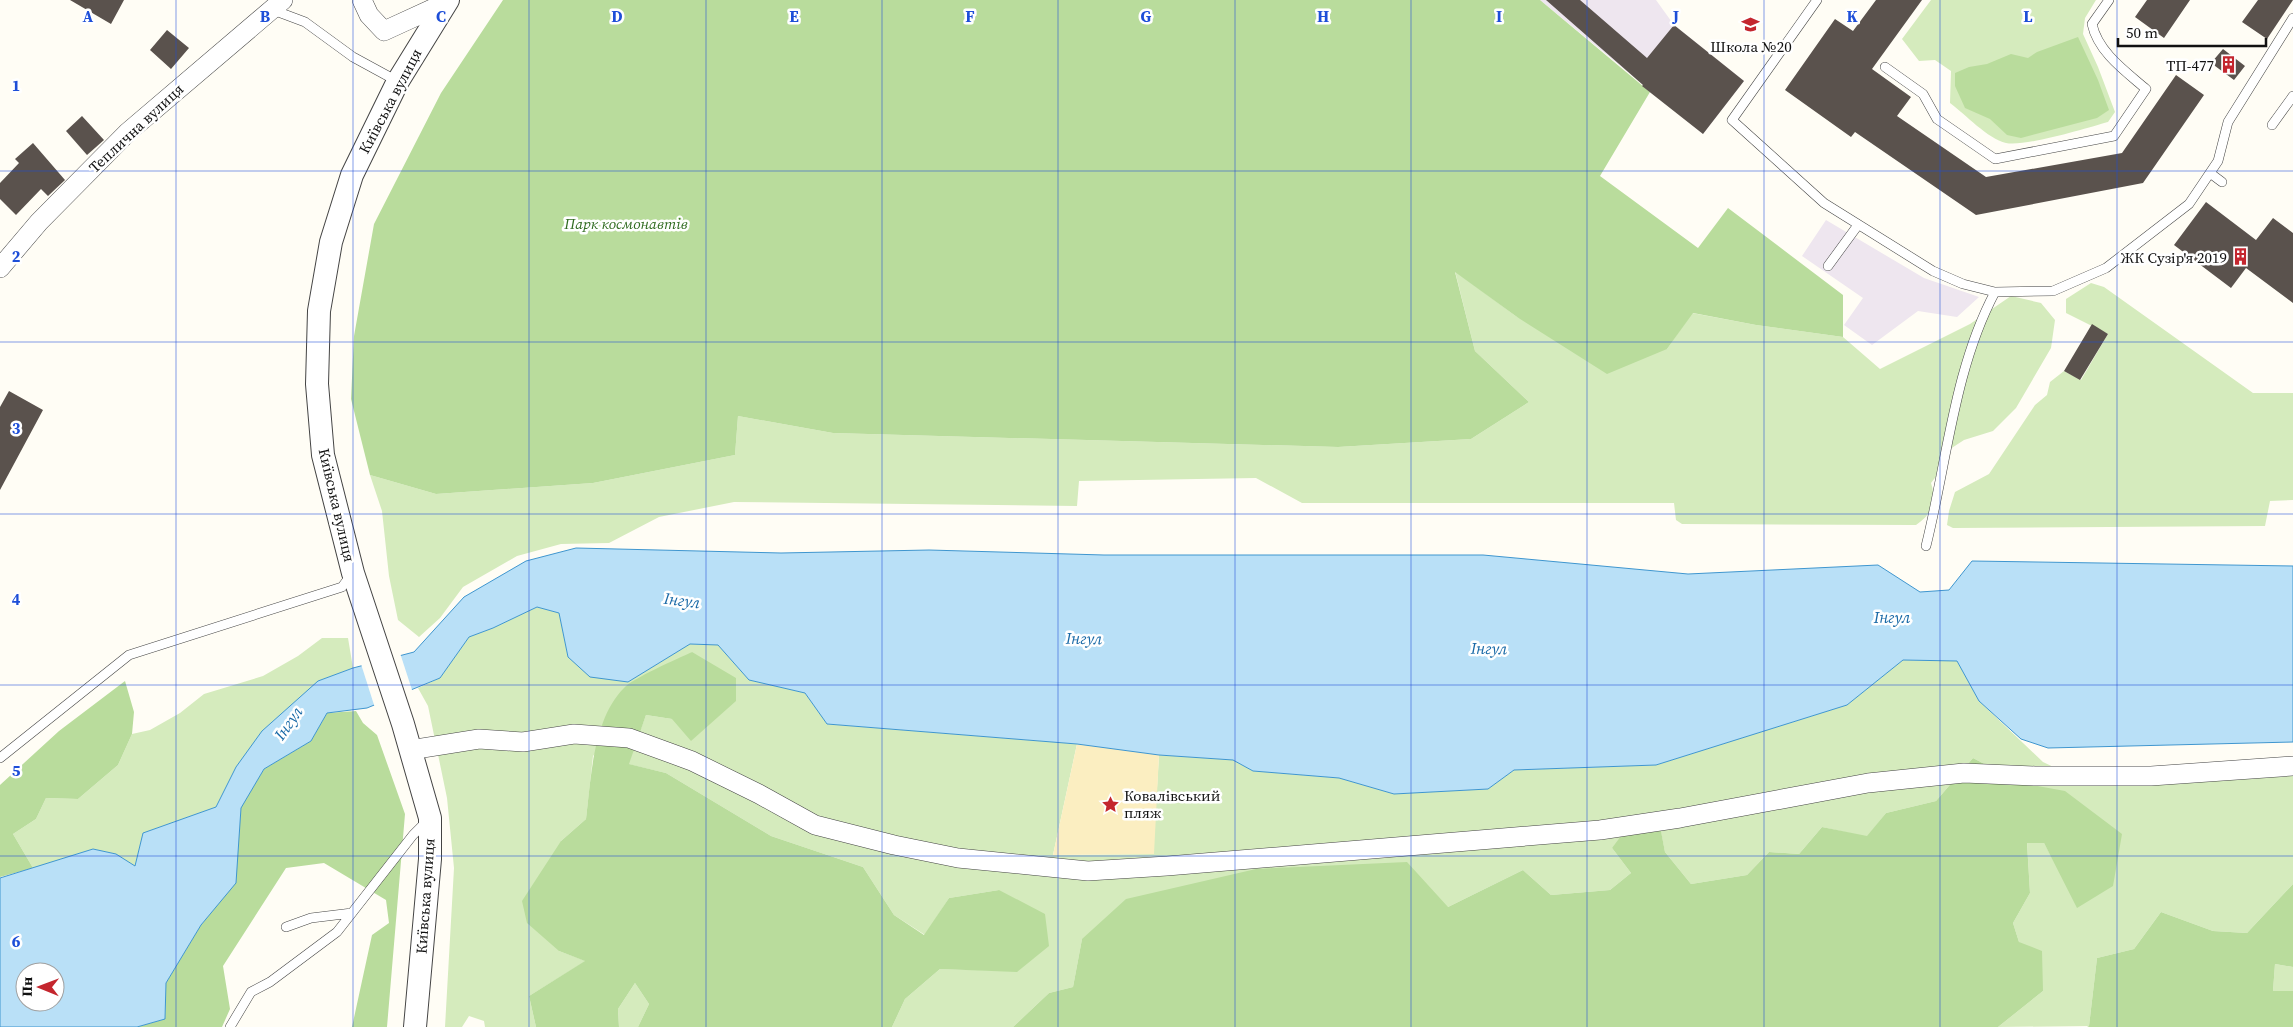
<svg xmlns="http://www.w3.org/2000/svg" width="2293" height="1027" font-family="'Source Serif 4',serif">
	<rect width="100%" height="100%" fill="#fffdf5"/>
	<path fill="#eee6ef" d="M 1540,0 L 1656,0 L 1674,25 L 1744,81 L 1703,134 Z
		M 1826,220 L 1924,278 L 1979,297 L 1957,317 L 1918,311 L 1872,345 L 1844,325 L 1863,298 L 1802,256 Z"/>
	<path fill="#d5ebbd" d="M 1931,0 L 2096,0 L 2085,18 L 2083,34 L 2098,67 L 2115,112 L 2108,122 C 2087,128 2025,147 2006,143 C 1988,139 1965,114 1950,103 L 1951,71 L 1935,60 L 1919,61 L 1902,39 Z
		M 1455,271 L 1517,317 L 1667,349 L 1692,313 L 1756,325 L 1843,337 L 1880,369 L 1970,324 L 2011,296 L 2041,303 L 2055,320 L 2051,348 L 2016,408 L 1993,431 L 1964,440 L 1944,453 L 1941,470 L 1931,483 C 1937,502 1932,514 1916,525 L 1682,524 L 1676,520 L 1674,503 L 1302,503 L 1256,478 L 1079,481 L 1077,506 L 734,502 L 659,517 L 609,543 L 561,544 L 517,556 L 463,587 L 440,618 L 419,637 L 398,620 L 389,576 L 382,511 L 370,475 L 436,494 L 593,483 L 735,455 L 738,416 L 833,433 L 1338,447 L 1471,439 L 1529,402 L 1475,351 Z
		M 2091,283 L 2104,287 L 2253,393 L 2293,393 L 2293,500 L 2270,501 L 2265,526 L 1953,528 L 1947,525 L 1949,511 L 1955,492 L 1989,474 L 2035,405 L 2047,395 L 2050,382 L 2064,371 L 2081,380 L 2108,334 L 2066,313 L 2066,299 Z
		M 537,607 L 559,613 L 568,657 L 628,682 L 690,644 L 718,645 L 749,680 L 805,693 L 827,724 L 1077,744 L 1053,855 L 1153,854 L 1159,755 L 1233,760 L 1253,771 L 1339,778 L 1394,794 L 1488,789 L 1514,770 L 1656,765 L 1847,705 L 1903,660 L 1957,661 L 1979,701 L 2043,762 L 2083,781 L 2293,774 L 2293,884 L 2247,933 L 2213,931 L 2161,912 L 2134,949 L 2097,958 L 2089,1026 L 1998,1027 L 2043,991 L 2019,942 L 2013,923 L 2030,893 L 2027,842 L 2044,843 L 2057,867 L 2021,783 L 1973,758 L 1936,801 L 1886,813 L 1867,837 L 1822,827 L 1799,854 L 1769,852 L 1747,875 L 1691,884 L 1665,852 L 1661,832 L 1612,848 L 1631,873 L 1610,890 L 1551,895 L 1523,870 L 1448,907 L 1082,939 L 1073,987 L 1049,993 L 1013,1027 L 892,1027 L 905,999 L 940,969 L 1018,971 L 999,890 L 949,898 L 925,935 L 894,915 L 863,867 L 771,836 L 666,773 L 628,764 L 646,715 L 672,719 L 692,652 L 593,756 L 586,819 L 561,841 L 559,951 L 586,961 L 529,996 L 536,1027 L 485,1027 L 484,1021 L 469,1016 L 462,1027 L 445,1027 L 454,868 L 447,798 L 428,706 L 418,688 L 440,678 L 469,637 L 493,628 Z
		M 322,638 L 348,638 L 353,668 L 318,681 L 236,767 L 216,807 L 143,833 L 135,866 L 116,854 L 93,849 L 33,868 L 13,834 L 36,819 L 46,798 L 78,799 L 118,765 L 132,734 L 150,730 L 180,713 L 204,694 L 263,676 L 298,656 Z
		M 2275,964 L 2293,967 L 2293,991 L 2273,991 Z
		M 635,983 L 649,1004 L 638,1027 L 619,1027 L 618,1009 Z"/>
	<path fill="#b9dc9c" d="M 503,0 L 1540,0 L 1650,92 L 1600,176 L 1698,248 L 1728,208 L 1843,295 L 1843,337 L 1756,325 L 1693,313 L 1667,349 L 1607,374 L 1517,317 L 1455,272 L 1475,351 L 1529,402 L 1471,439 L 1338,447 L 833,433 L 738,416 L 735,455 L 593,483 L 436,494 L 370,475 L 351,399 L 354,336 L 374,224 L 441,93 Z
		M 2078,37 L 2098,80 L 2109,110 L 2097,118 L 2021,138 L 2007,135 L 1990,119 L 1965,108 L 1955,86 L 1955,73 L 1969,67 L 1987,64 L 2011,54 L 2028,58 L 2037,52 Z
		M 692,652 L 736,678 L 736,701 L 691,741 L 672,719 L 646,715 L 629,764 L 666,773 L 771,836 L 863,867 L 894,915 L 924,935 L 949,898 L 999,890 L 1045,914 L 1049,946 L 1017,972 L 940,969 L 905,999 L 892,1027 L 638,1027 L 649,1004 L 635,983 L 618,1009 L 619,1027 L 536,1027 L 529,996 L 585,961 L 559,951 L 527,923 L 522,901 L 561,841 L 586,819 C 591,778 593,719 624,688 C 633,678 677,659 692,652 Z
		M 125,681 L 134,712 L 132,734 L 118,765 L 78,799 L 46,798 L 36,819 L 13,834 L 33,868 L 0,877 L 0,785 L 59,731 Z
		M 356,711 L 363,723 L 377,735 L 405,814 L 387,1027 L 352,1027 L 372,935 L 389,923 L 386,900 L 324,863 L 286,868 L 223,966 L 230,1009 L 222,1027 L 137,1027 L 165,1019 L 166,983 L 201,925 L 235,883 L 241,807 L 264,769 L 311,741 L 327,713 Z
		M 1973,758 L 2021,783 L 2065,791 L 2122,834 L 2113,886 L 2077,908 L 2044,843 L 2027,843 L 2030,893 L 2013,923 L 2019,942 L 2042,951 L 2043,991 L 1998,1027 L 1013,1027 L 1049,993 L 1073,987 L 1082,939 L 1126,899 L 1256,869 L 1407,862 L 1448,907 L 1523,870 L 1551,895 L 1610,890 L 1631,873 L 1612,848 L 1621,836 L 1661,831 L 1665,852 L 1691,884 L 1747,875 L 1769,852 L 1799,854 L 1822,827 L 1867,836 L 1886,813 L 1936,801 Z
		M 2293,884 L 2293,967 L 2275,964 L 2273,991 L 2293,991 L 2293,1027 L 2087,1027 L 2089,1026 L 2097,958 L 2134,949 L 2161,912 L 2213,931 L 2247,933 Z"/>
	<path fill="#fbeec1" d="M 1077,744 L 1159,755 L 1154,854 L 1053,855 Z"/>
	<path fill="#b9e0f7" stroke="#3f96cf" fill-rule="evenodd" d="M 576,548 L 781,553 L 929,550 L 1104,555 L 1483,555 L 1688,574 L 1878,565 L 1920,592 L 1949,590 L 1972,561 L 2293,566 L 2293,742 L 2048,748 L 2021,739 L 1979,701 L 1957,661 L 1903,660 L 1847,705 L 1656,765 L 1514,770 L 1488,789 L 1394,794 L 1339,778 L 1253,771 L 1233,760 L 1159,755 L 1077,744 L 827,724 L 805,693 L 749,680 L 718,645 L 690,644 L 628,682 L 590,677 L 568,657 L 559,613 L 537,607 L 493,628 L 469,637 L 440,678 L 367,708 L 327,713 L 311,741 L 264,769 L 241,808 L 236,883 L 201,925 L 166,983 L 165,1019 L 137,1027 L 0,1027 L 0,878 L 93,849 L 116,854 L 135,866 L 143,833 L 216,807 L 236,767 L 262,731 L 318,681 L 353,668 L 414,652 L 464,597 L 526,561 ZM 25,972 L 55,972 L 55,1002 L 25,1002 Z"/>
	<path fill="#fffdf5" d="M 400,653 L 413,693 L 375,708 L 361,664 Z"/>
	<path fill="#5a524d" d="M 70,0 L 124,0 L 111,24 Z
		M 1546,0 L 1580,0 L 1647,58 L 1674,25 L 1744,81 L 1703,134 L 1642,86 L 1643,85 Z
		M 1876,0 L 1922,0 L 1872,69 L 1911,97 L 1897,116 L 1986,177 L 2122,153 L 2176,75 L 2204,95 L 2143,183 L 1976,215 L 1855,132 L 1851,137 L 1785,90 L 1835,19 L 1853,31 Z
		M 2147,0 L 2190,0 L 2164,38 L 2135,17 Z
		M 2258,0 L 2293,0 L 2267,39 L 2242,22 Z
		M 167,30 L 189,48 L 171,69 L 150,50 Z
		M 2223,49 L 2245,66 L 2234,80 L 2211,63 Z
		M 82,116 L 104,140 L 87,155 L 66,131 Z
		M 33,143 L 65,180 L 48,196 L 41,189 L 16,215 L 0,199 L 0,183 L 19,163 L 15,159 Z
		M 2206,202 L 2256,240 L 2273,218 L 2293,233 L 2293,303 L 2246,268 L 2231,288 L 2174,245 Z
		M 2092,324 L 2108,334 L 2080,380 L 2064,371 Z
		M 9,391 L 43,410 L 0,490 L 0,407 Z"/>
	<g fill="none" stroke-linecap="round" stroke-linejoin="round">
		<defs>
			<path id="service" d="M 1817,0 L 1732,120 L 1824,203 L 1933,271 L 1963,284 L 1995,292 L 2053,291 L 2106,268 L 2189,204 L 2218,161 L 2228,122 L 2293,18
				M 273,10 L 305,22 L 353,57 L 397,81
				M 1885,67 L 1923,94 L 1937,119 L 1995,159 L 2114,136 L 2146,89 C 2125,71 2098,52 2092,24 L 2109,0
				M 2272,125 L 2293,96
				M 2210,173 L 2222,182
				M 1828,266 L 1858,225
				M 1926,546 C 1947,462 1954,369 1995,292
				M 0,758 L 129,655 L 342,587 L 351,575
				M 286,927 L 311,918 L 352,913
				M 230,1027 L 251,992 L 270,982 L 337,932 L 413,835 L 426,822"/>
			<path id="minor" d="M 362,0 L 369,15 L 384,31 L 445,3
				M 0,268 L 39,222 L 128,132 L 283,0
				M 410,750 L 479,739 L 523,742 L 574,734 L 629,738 L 692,761 L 759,794 L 815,825 L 894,845 L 958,858 L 1088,871 L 1167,866 L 1600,830 L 1680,818 L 1868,783 L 1964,773 L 2035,776 L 2151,776 L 2293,766"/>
			<path id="tertiary" d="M 415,1027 L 430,859 L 430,818 L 403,724 L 353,573 L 323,455 L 317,384 L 319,311 L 331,242 L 352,175 L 398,81 L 448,0"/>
		</defs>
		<use href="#service" stroke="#444" stroke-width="10"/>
		<use href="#minor" stroke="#444" stroke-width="20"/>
		<use href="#tertiary" stroke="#444" stroke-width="24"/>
		<use href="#service" stroke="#fff" stroke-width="9"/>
		<use href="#minor" stroke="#fff" stroke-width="19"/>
		<use href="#tertiary" stroke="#fff" stroke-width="22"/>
	</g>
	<path fill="none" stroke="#1d4ed8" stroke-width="1" stroke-opacity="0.55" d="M 176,0 L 176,1027M 353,0 L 353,1027M 529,0 L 529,1027M 706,0 L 706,1027M 882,0 L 882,1027M 1058,0 L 1058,1027M 1235,0 L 1235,1027M 1411,0 L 1411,1027M 1587,0 L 1587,1027M 1764,0 L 1764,1027M 1940,0 L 1940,1027M 2117,0 L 2117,1027M 0,171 L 2293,171M 0,342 L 2293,342M 0,514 L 2293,514M 0,685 L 2293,685M 0,856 L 2293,856"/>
	<defs>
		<symbol id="school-bare" viewBox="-9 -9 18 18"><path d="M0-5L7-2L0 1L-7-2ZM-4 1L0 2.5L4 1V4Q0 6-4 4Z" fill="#c4262e" stroke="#fff" stroke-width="2.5" paint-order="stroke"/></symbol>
		<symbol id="building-bare" viewBox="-9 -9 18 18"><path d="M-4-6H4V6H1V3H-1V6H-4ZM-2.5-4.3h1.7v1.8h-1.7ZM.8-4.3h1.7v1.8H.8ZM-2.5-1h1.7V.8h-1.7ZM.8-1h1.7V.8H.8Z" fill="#c4262e" stroke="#fff" stroke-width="2.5" paint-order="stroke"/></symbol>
		<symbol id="sight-bare" viewBox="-9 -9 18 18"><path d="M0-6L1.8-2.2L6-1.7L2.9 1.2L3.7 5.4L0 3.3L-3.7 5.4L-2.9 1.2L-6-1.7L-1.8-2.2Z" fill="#c4262e" stroke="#fff" stroke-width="2.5" paint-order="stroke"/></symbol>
	</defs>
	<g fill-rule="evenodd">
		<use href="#school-bare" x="1738" y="12" width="25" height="25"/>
		<use href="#building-bare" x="2216" y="52" width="25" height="25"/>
		<use href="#building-bare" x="2228" y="244" width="25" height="25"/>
		<use href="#sight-bare" x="1098" y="792" width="25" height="25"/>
	</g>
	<g text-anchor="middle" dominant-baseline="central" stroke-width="5" stroke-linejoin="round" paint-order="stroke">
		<g font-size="15" fill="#111" stroke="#fff" text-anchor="end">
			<text x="1751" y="46" text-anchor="middle">Школа №20</text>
			<text x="2214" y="65">ТП-477</text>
			<text x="2227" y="257">ЖК Сузір'я 2019</text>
			<text x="1124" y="795" text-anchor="start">Ковалівський<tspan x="1124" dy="17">пляж</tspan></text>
		</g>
		<g font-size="15" fill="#111" stroke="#fff">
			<text transform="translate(390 101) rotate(-62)">Київська вулиця</text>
			<text transform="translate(136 128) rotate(-43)">Теплична вулиця</text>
			<text transform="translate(337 505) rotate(77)">Київська вулиця</text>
			<text transform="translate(425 896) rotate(-86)">Київська вулиця</text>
		</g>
		<g font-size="15" font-style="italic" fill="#2f6b1f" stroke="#fff">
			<text x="626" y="223">Парк космонавтів</text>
		</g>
		<g font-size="16" font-style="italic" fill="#1768a6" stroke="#fff">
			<text transform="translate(682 600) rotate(8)">Інгул</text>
			<text x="1892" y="617">Інгул</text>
			<text transform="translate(1084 638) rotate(1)">Інгул</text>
			<text transform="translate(1489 648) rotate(1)">Інгул</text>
			<text transform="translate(288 723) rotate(-55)">Інгул</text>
		</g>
	</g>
	<g font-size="16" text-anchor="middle" font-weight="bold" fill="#1d4ed8" stroke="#fff" stroke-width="5" stroke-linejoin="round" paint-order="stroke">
		<text x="88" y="22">A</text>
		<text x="265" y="22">B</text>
		<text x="441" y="22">C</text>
		<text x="617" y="22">D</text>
		<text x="794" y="22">E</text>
		<text x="970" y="22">F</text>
		<text x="1146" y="22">G</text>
		<text x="1323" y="22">H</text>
		<text x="1499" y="22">I</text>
		<text x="1676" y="22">J</text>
		<text x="1852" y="22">K</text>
		<text x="2028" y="22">L</text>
		<text x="16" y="91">1</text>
		<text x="16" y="262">2</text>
		<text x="16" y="434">3</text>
		<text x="16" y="605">4</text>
		<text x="16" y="776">5</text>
		<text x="16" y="947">6</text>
	</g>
	<g transform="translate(40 987) rotate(271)"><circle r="24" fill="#ffffff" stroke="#a0a0a0"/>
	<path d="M0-4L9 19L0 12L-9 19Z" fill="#c4262e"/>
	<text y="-8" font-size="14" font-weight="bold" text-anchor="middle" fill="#111111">Пн</text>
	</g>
	<path d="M2118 38v8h148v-8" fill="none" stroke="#111111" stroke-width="2.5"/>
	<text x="2126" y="38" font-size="15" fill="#111111" stroke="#ffffff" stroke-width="4" paint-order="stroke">50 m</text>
</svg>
